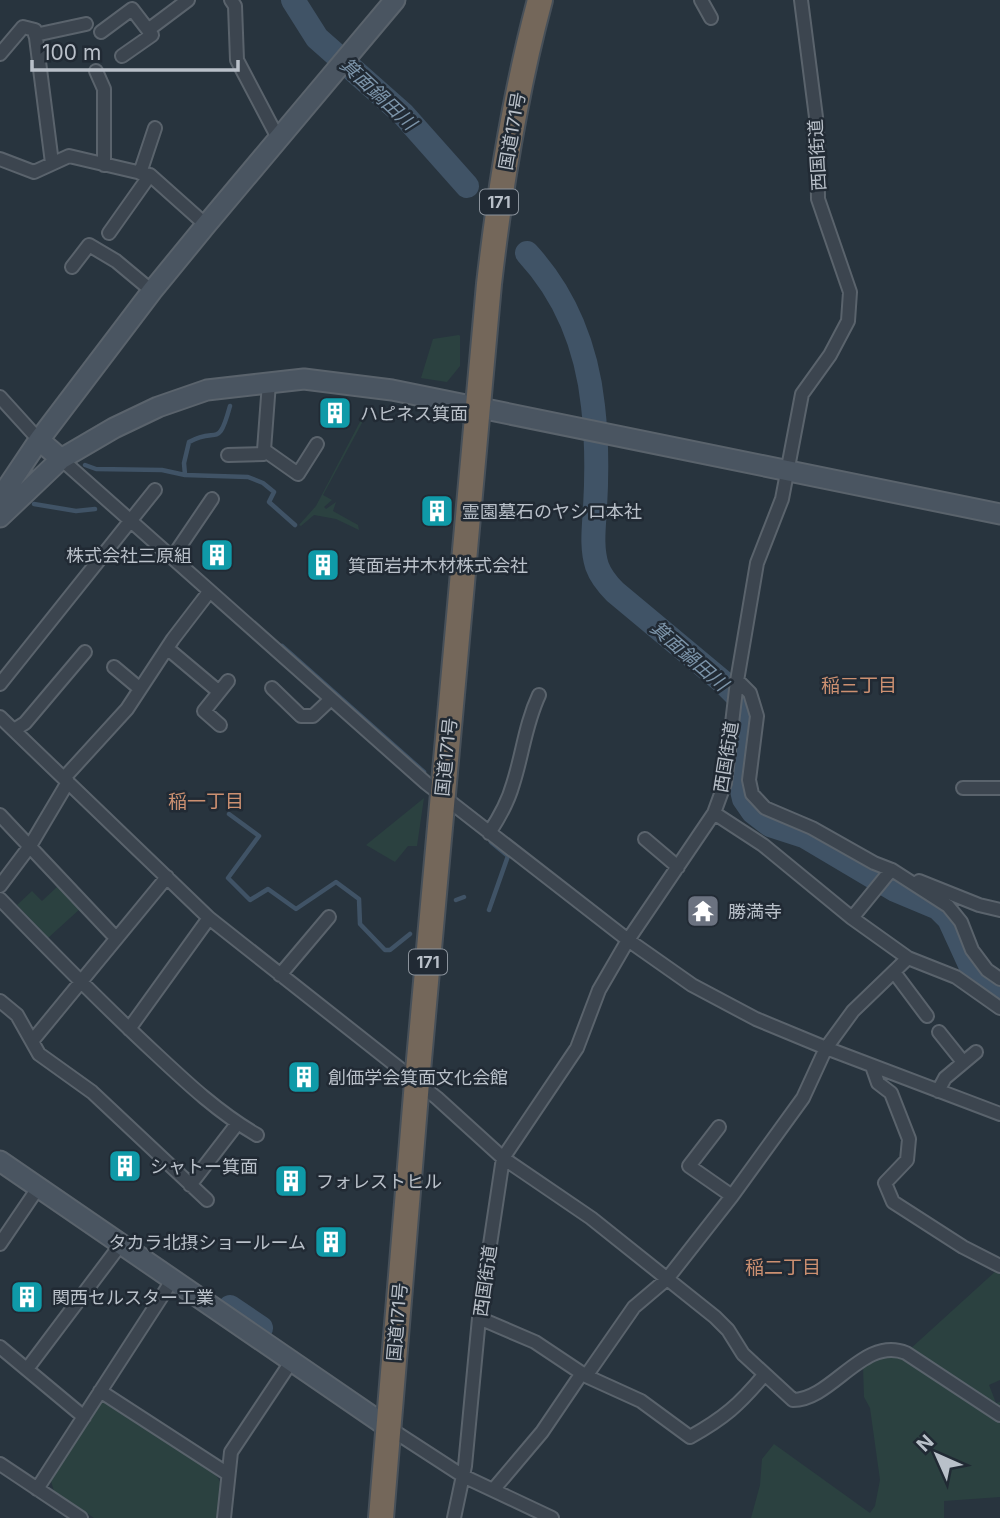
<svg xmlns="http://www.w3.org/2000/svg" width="1000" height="1518" font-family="Inter,'Noto Sans JP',sans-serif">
	<rect width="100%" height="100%" fill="#28343e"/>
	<path fill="#2b4140" d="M 459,335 L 460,336 L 460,366 L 447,382 L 421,378 L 433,339 Z
		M 369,410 L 323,495 L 332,500 L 324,507 L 326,509 L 336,502 L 333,511 L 358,525 L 359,530 L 336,519 L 314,515 L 301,526 L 299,525 L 316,506 L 363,416 Z
		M 424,798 L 417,846 L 408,846 L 395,862 L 366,845 Z
		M 59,885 L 81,908 L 48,938 L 17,905 L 32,891 L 42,901 Z
		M 997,1270 L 1000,1272 L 1000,1380 L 989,1385 L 996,1403 L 1000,1402 L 1000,1410 L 909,1350 Z
		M 896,1354 L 1000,1420 L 1000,1497 L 944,1501 L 944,1518 L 751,1518 L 760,1485 L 762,1459 L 774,1444 L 870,1513 L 875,1506 L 880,1480 L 870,1408 L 864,1397 L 863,1366 L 870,1361 Z
		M 101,1402 L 107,1402 L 216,1475 L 224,1488 L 222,1518 L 94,1518 L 54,1491 L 51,1481 L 97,1405 Z"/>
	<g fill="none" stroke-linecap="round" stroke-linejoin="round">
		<path stroke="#405366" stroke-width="4.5" d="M 85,465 L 96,469 L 162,470 L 185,475 L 248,477 L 263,483 L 274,492 L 269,502 L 295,525
			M 185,475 L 184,463 L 189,442 C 218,426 218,450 230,406
			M 34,504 L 76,511 L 95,509
			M 282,646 L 424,772
			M 229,814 L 259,836 L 228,878 L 250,900 L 268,889 L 296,909 L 336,882 L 359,899 L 360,924 L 385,950 L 390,950 L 410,934
			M 456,900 L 464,897
			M 489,910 L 508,856 L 491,842"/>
		<path stroke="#405366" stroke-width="24" d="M 293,0 L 317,38 L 403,114 L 467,186
			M 527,253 C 566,295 587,349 593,406 C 597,440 597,474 595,508 C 594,527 591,547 597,566 C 601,577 607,584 615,592 L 723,682 L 741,700 L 746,716 L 741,786 L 744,799 L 753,812 L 770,825 L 804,836 L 895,890 L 938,908 L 949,919 L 971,967 L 1000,991
			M 230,1307 L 261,1328"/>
		<defs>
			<path id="street" d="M 231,0 L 235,6 L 237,60 L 278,138
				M 701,0 L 711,18
				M 148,30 L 188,0
				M 101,32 L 132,9 L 152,35 L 122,56
				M 35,35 L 86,24
				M 0,54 L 23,27 L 35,30 L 52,163
				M 96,71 L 104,89 L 104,165
				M 0,159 L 34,172 L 69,156 L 150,175 L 206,225
				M 140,173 L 155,128
				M 109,233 L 150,175
				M 72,267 L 89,245 L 116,261 L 152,291
				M 269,383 L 264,450 L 298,474 L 317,444
				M 0,397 L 39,440
				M 228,455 L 264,454
				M 61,459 L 426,783 L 628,940 L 692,985 L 756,1019 L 826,1048 L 1000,1114
				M 172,558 L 212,499
				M 168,649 L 218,691
				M 114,667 L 139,688
				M 737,680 L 750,693 L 757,716 L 749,780 L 752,794 L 765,808 L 812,828 L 874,863 L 892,870 L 948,906 L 961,922 L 972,950 L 987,970 L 1000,979
				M 0,684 L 155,490
				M 272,688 L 301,716 L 313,716 L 331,699
				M 0,717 L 209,918 L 437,1098 L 503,1158 L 591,1218 L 715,1317 L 728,1330 L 743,1354 L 793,1400 C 832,1400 864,1335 906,1353 L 1000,1415
				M 220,725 L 204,711 L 228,681
				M 14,730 L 25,723 L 85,652
				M 64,778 L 127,709 L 173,639 L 209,592
				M 963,788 L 1000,788
				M 714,813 L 763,845 L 852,918 L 908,958
				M 0,815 L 116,938
				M 489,833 C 499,818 508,802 513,784 C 523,753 525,725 539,695
				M 645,839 L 678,867
				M 919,881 L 979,905 L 1000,910
				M 0,886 L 30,846 L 68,782
				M 0,899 C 51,952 102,1004 156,1054 C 188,1084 219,1113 257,1135
				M 852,918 L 887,875 L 892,870 L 895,872
				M 894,972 L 927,1016
				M 280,975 L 329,917
				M 0,1001 L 17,1015 L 39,1054 L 92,1092 L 207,1200
				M 129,1029 L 209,918
				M 939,1032 L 963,1062
				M 33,1040 L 167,877
				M 872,1066 L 878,1083 L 891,1093 L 909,1139 L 907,1160 L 885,1183 L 893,1202 L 963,1247 L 1000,1266
				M 938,1091 L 945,1078 L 976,1052
				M 719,1127 L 689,1166 L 732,1196
				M 190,1185 L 237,1124
				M 0,1244 L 38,1188
				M 479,1318 L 535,1342 L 586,1376 L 641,1401 L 690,1437 C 724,1418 739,1405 764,1375
				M 0,1347 L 84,1417
				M 27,1369 L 121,1244
				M 586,1376 L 634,1307 L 667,1279 L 732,1196 L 803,1098 L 826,1048 L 853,1011 L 908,958 L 956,977 L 1000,1008
				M 100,1391 L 228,1474
				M 389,1428 L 463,1476 L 552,1518
				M 0,1464 L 81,1518
				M 37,1489 L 173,1279
				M 493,1490 L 542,1432 L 582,1373
				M 224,1518 L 231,1452 L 291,1362
				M 454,1518 L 465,1466 L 479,1318 L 503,1158 L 577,1048 L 599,990 L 628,940 L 714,813 L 725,783 L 737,681 L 757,563 L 782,499 L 802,394 L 830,355 L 848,321 L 850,292 L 818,199 L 817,125 L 801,0"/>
			<path id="secondary" d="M 61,459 L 39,440 L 152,291 L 206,225 L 395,0
				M 0,498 L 39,440
				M 0,517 L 61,459 L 114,428 L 158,407 L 207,390 L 304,379 L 392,390 L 1000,514
				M 0,1161 L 389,1428"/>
			<path id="highway" d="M 381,1518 L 417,1082 L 489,284 C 500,188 515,93 540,0"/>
		</defs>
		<use href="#street" stroke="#5a636c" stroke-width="16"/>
		<use href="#secondary" stroke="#5a636c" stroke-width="23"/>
		<use href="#highway" stroke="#475059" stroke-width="28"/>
		<use href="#street" stroke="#3c454f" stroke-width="12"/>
		<use href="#secondary" stroke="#4a5561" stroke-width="19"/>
		<use href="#highway" stroke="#74675a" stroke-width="24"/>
	</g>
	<defs>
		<symbol id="building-square" viewBox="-11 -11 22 22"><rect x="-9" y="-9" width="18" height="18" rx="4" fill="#0f9aa8" stroke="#212a34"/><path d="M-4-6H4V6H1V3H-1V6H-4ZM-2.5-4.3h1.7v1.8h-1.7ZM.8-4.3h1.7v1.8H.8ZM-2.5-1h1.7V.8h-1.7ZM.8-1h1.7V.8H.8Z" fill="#fff"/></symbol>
		<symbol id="temple-square" viewBox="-11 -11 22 22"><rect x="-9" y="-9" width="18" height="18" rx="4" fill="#6b7280" stroke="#212a34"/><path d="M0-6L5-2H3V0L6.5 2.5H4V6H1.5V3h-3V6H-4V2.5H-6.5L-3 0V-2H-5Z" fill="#fff"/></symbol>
	</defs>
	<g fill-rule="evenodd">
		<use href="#building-square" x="316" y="394" width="38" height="38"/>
		<use href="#building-square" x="418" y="492" width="38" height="38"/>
		<use href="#building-square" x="198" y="536" width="38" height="38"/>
		<use href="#building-square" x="304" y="546" width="38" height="38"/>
		<use href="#temple-square" x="684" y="892" width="38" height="38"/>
		<use href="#building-square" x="285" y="1058" width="38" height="38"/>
		<use href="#building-square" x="106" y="1147" width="38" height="38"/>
		<use href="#building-square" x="272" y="1162" width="38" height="38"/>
		<use href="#building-square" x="312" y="1223" width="38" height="38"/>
		<use href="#building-square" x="8" y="1278" width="38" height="38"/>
	</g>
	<g text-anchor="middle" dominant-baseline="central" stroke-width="5" stroke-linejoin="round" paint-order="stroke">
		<g fill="#212a34" stroke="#8b939c" stroke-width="2">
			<rect x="480" y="189.5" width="38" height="25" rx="5"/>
			<rect x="409" y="949.5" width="38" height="25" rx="5"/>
		</g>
		<g font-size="16" font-weight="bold" fill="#b9c0c9">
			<text x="499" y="202">171</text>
			<text x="428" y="962">171</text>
		</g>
		<g font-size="18" fill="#b9c0c9" stroke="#212a34">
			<text transform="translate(512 131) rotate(-80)">国道171号</text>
			<text transform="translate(817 155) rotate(-93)">西国街道</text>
			<text transform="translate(446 757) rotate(-84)">国道171号</text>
			<text transform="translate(726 757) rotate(-81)">西国街道</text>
			<text transform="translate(485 1281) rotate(-82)">西国街道</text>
			<text transform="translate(397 1322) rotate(-85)">国道171号</text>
		</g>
		<g font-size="18" fill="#b9c0c9" stroke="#212a34" text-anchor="start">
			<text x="360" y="413">ハピネス箕面</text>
			<text x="462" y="511">霊園墓石のヤシロ本社</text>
			<text x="192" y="555" text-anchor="end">株式会社三原組</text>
			<text x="348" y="565">箕面岩井木材株式会社</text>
			<text x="728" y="911">勝満寺</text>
			<text x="328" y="1077">創価学会箕面文化会館</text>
			<text x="150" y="1166">シャトー箕面</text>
			<text x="316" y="1181">フォレストヒル</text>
			<text x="306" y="1242" text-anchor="end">タカラ北摂ショールーム</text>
			<text x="52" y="1297">関西セルスター工業</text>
		</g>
		<g font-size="19" font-style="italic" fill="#7c94a9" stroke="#212a34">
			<text transform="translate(378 94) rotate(43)">箕面鍋田川</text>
			<text transform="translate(689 656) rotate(41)">箕面鍋田川</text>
		</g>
		<g font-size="19" fill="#cc9071" stroke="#212a34">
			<text x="859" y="685">稲三丁目</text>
			<text x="206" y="801">稲一丁目</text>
			<text x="783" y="1267">稲二丁目</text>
		</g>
	</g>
	<g transform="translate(937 1455) rotate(315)" stroke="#212a34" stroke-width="5" paint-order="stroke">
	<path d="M0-5L12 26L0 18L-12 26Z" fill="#b9c0c9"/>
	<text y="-10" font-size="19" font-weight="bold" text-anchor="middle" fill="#b9c0c9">N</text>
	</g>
	<path d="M32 60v10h206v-10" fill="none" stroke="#b9c0c9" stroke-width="3.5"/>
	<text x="42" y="60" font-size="21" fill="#b9c0c9" stroke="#212a34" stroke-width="5" paint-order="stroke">100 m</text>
</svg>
